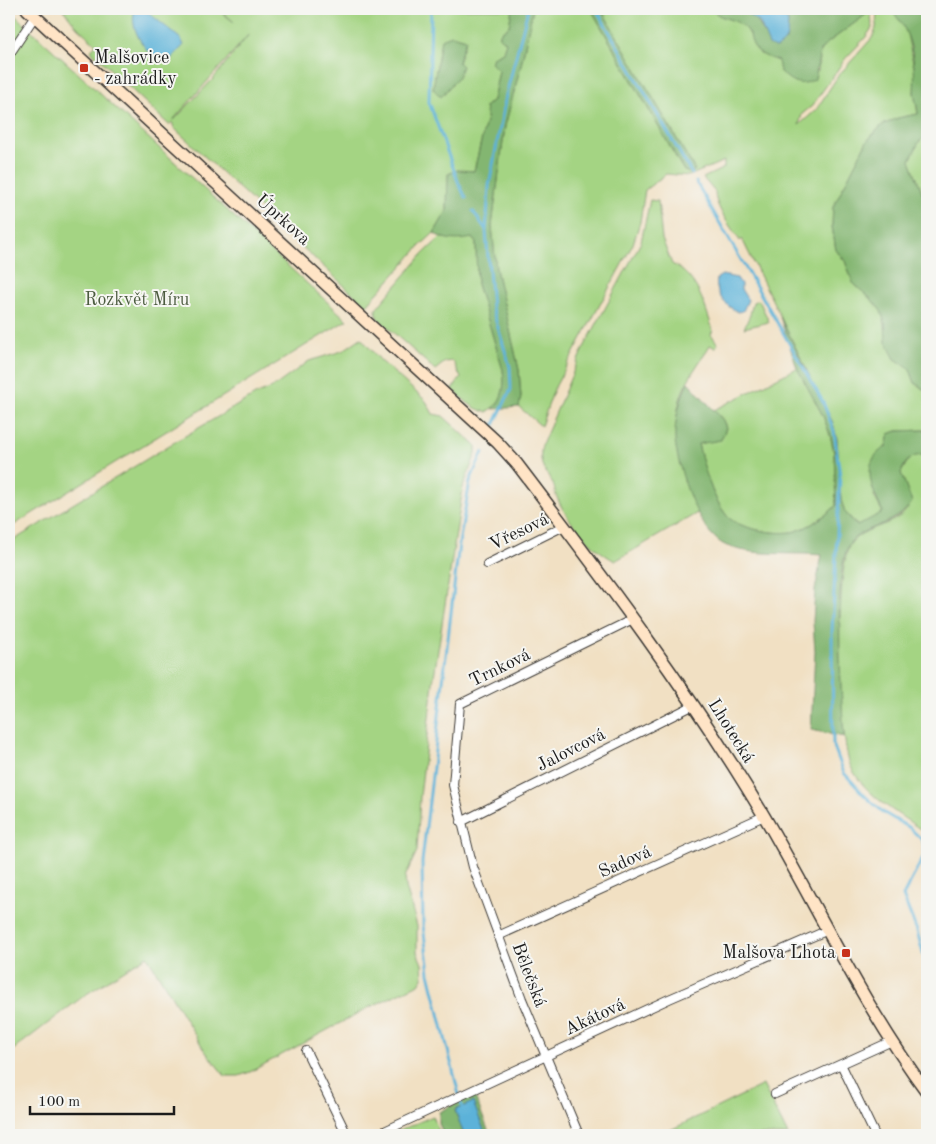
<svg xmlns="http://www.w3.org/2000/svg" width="936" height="1144" font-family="'Old Standard TT',serif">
	<rect width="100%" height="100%" fill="#f6f6f2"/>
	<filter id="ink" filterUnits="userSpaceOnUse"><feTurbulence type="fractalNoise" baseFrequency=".02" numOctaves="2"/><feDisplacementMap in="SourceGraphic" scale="10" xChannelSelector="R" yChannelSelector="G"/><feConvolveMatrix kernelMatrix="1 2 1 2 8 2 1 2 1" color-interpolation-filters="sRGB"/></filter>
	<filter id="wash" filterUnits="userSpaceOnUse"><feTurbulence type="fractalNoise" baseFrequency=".0096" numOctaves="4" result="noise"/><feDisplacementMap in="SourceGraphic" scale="20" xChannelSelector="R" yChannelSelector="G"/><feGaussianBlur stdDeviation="1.12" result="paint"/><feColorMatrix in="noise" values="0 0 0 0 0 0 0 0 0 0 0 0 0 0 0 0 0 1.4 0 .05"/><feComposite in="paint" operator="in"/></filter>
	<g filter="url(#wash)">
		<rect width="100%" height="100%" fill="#f1e0c3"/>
		<path fill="#a4d483" stroke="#607850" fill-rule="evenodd" d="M 63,9 L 217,9 L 234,22 L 219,9 L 512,9 L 509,26 L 501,32 L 506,41 L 503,53 L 493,57 L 492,62 L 499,71 L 493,100 L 485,107 L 487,117 L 474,171 L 458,170 L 448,174 L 447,211 L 434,233 L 420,246 L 366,306 L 174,128 L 172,122 L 169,125 L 91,51 L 96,44 L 77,27 ZM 250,33 L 213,79 L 174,120 L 174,119 ZM 459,37 L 466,39 L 458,63 L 433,89 L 440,47 Z
			M 533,9 L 591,9 L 684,171 L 690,173 L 695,170 L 601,9 L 710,9 C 719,15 729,17 738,22 C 750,30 754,42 760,54 L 818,71 L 820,51 L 826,44 L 871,11 L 872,28 L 865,38 L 845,59 L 812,106 L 802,114 L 799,125 L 816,110 L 838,76 L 872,38 L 876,28 L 877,10 L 889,9 L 900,18 L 906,29 L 917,82 L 914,92 L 918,114 L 898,118 L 881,126 L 867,141 L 833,208 L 832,226 L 836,250 L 845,261 L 853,283 L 872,300 L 881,310 L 895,359 L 910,369 L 915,383 L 927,392 L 927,430 L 897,431 L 889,434 L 874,496 L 883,513 L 858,526 L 845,512 L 841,500 L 837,439 L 833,423 L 742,239 L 740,241 C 732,228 715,208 715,192 L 703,178 L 724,168 L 724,161 L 689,176 L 666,174 L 645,190 L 640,222 L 633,244 L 554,389 L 541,426 L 519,407 L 521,397 L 519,370 L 496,269 L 492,226 L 505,126 L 521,65 Z
			M 9,10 L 347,320 L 9,528 Z
			M 927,134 L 927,205 L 910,160 L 919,142 Z
			M 650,200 L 658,201 L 662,239 L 672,264 C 698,277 704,304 713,330 L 711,334 L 718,344 L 715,348 L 710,345 C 700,363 685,380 680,400 C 670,439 681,477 699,512 L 615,561 C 591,548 566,521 556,495 C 555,492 555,488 553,484 C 544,467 538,466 542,445 L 582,351 L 641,242 Z
			M 440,238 L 472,238 L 476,243 L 477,284 L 503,370 C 505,388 504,402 487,412 C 473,410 462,398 452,389 L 461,378 L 453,361 L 445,362 L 435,370 L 377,318 L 376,309 L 423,254 Z
			M 759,300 L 769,322 L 744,328 L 750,315 L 753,302 Z
			M 361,338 L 381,361 L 426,401 L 433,414 L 443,416 L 476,446 L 476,453 L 463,487 L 433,683 L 420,797 L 417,851 L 405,877 L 406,887 L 417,926 L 417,952 L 422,964 L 423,978 L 419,984 L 368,1008 L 250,1072 L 239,1076 L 225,1076 L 205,1051 L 147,956 L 85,995 L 9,1053 L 9,543 L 168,446 L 255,395 L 272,388 L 309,361 L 342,351 Z
			M 797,368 C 811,393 828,419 833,448 C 836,467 835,487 836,506 C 825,516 810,527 796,531 C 780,536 737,529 727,516 C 711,496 704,468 698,444 L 721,439 L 726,428 L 723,420 L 714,410 Z
			M 915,455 L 927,455 L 927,834 C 900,814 867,798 851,767 C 838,742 834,565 851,543 C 862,528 886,527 900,516 C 905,513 909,506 912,502 L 901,473 L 910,457 Z
			M 763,1085 L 788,1135 L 660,1135 Z
			M 433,1116 L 440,1135 L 389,1135 Z"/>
		<path fill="#83b671" stroke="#506946" d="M 512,9 L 533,9 L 521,65 L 505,126 L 492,226 L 496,269 L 519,370 L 521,397 L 519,407 L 493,409 C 504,396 505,386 503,370 L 477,284 L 476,243 L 472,238 C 460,241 443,241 434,233 L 447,211 L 448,174 L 458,170 L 474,171 L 487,117 L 485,107 L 493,100 L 499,71 L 491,63 L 493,57 L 503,52 L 506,42 L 499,37 L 501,32 L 509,26 Z
			M 591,9 L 601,9 L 695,170 L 690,173 L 684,171 Z
			M 710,9 C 732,9 755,7 763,33 L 786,41 L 788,22 L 779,9 L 794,9 L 803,16 L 817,9 L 924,9 L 927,13 L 927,134 L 919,142 L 910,160 L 927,205 L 927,392 L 915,383 L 910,369 L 895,359 L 886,342 L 885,323 L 881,311 L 872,300 L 853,283 L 845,261 L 836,250 L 832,226 L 833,207 L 867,141 L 881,126 L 898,118 L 918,114 C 918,107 914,98 914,91 C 916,63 912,28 889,9 L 871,11 L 826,44 L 820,51 L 815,79 C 800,88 792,82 780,72 L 778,61 C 762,56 751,50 750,33 L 737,22 L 720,16 Z
			M 452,35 L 466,39 L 458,62 L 462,66 L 458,77 L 441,97 L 433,89 L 441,39 Z
			M 780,317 L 833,423 L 837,439 L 841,500 L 845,512 L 857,526 L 883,512 C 872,491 859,461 886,447 L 889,434 L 897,431 L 927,430 L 927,455 C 912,455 906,459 901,473 L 912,502 C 895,528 864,524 850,543 C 832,569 842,701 844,737 L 811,730 L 815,651 L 813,622 L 815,590 L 822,555 C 791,552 756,557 727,546 C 698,535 678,469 675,440 C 674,421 680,399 688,382 L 723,420 L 726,428 L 721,440 L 698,444 C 704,468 711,496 727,516 C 738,529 780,536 796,531 C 810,527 825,516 836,506 L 834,450 L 830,434 L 823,416 L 797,368 Z
			M 474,1094 L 490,1135 L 486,1135 L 473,1103 L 455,1110 L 464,1135 L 444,1135 L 439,1124 L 439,1112 Z"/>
		<path fill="#5cb2d9" stroke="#3c677a" d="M 136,9 L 144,9 L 181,39 L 184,45 L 169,61 C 162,59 156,58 150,53 C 140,44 128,21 136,9 Z
			M 740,9 L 779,9 L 788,22 C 787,35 788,44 775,48 L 769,45 L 760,23 Z
			M 722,275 L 737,278 L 741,284 L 741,289 L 748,300 L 743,311 L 738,312 C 725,306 714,293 717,278 Z
			M 473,1102 L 486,1135 L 464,1135 L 455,1110 Z"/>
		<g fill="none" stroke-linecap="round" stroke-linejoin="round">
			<path stroke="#5cb2d9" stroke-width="3" d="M 431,9 L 429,102 L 459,184 L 466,198
				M 596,9 L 692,174
				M 696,182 L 823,402 L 834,431 L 840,476 L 832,632 L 833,744 L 844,773 L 865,796 L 884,813 L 910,828 L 923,841 L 925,854 L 903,896 L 917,931 L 927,968
				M 473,211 L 486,230
				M 493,427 L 511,389 L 510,367 L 492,308 L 486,231 L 489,186 L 506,95 L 528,9
				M 462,1107 L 429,973 L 423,925 L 422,862 L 459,544 L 470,481 L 483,452"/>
		</g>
	</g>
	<g filter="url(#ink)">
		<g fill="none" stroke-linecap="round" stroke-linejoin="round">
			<defs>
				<path id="street" d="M 9,55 L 35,16
					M 487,564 L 564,526
					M 461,822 L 694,705
					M 498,936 L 764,816
					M 306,1051 L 347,1135
					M 841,1064 L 875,1135
					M 775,1094 L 892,1041
					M 376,1135 L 669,999 L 828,930
					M 579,1135 L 522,999 L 473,867 L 453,785 L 460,704 L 633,619"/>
				<path id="secondary" d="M 27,9 L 498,443 L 517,464 C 604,578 691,693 764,816 C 818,908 863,1006 927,1092"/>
			</defs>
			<use href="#street" stroke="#3c3935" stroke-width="10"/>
			<use href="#secondary" stroke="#3c3935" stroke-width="14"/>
			<use href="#street" stroke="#fff" stroke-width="8"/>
			<use href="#secondary" stroke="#ffe4c6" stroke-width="11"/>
		</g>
	</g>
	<g fill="#c8321e" stroke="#f6f6f2" stroke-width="2">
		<rect x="79" y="63" width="10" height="10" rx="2.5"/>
		<rect x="841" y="948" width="10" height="10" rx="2.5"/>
	</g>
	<g text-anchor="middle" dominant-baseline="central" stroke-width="4" stroke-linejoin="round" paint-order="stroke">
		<g font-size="18" fill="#1c1c1c" stroke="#f6f6f2" text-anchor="start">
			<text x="94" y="58">Malšovice<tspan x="94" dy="21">- zahrádky</tspan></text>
			<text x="836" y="953" text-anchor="end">Malšova Lhota</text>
		</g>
		<g font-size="18" fill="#1c1c1c" stroke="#f6f6f2">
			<text transform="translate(283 220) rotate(42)">Úprkova</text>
			<text transform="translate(519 532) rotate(-26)">Vřesová</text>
			<text transform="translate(500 668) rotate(-26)">Trnková</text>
			<text transform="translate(731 731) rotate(58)">Lhotecká</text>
			<text transform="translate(571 750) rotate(-27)">Jalovcová</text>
			<text transform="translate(625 862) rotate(-24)">Sadová</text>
			<text transform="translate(529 975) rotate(69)">Bělečská</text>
			<text transform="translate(595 1017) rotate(-25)">Akátová</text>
		</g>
		<g font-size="18" fill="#4c5c40" stroke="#f6f6f2">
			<text x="137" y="300">Rozkvět Míru</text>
		</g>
	</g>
	<rect width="936" height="1144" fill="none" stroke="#f6f6f2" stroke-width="30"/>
	<path d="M30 1106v8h144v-8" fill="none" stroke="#1c1c1c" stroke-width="2.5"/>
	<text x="38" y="1106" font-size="15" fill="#1c1c1c" stroke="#f6f6f2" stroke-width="4" paint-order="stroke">100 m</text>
</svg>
